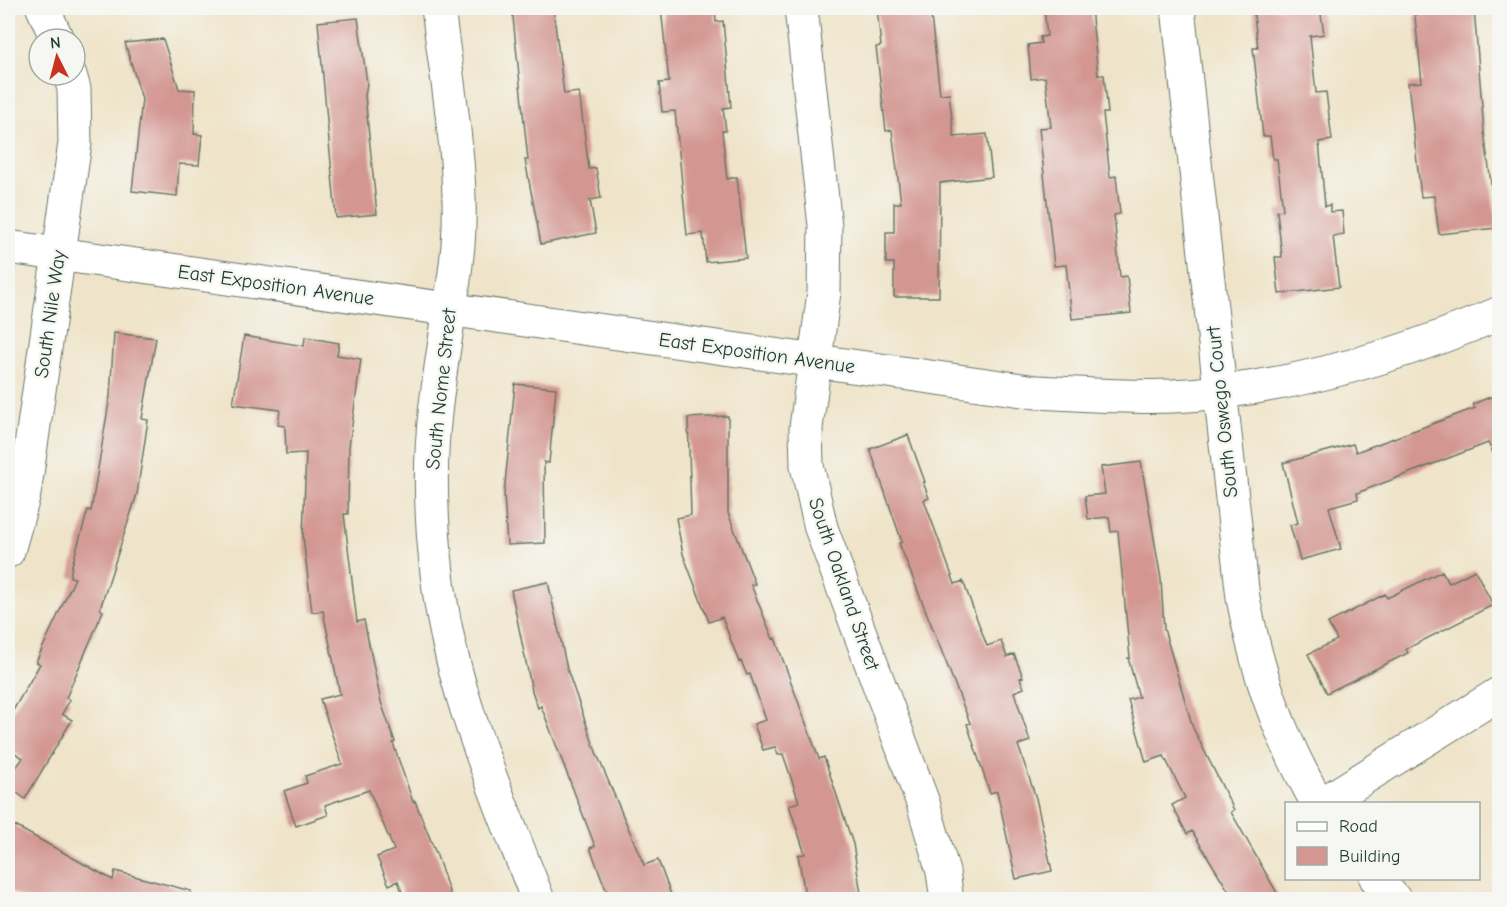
<svg xmlns="http://www.w3.org/2000/svg" width="1507" height="907" font-family="'Comic Neue',sans-serif">
	<rect width="100%" height="100%" fill="#f6f6f2"/>
	<filter id="ink" filterUnits="userSpaceOnUse"><feTurbulence type="fractalNoise" baseFrequency=".0167" numOctaves="2"/><feDisplacementMap in="SourceGraphic" scale="12" xChannelSelector="R" yChannelSelector="G"/><feConvolveMatrix kernelMatrix="1 2 1 2 8 2 1 2 1" color-interpolation-filters="sRGB"/></filter>
	<filter id="wash" filterUnits="userSpaceOnUse"><feTurbulence type="fractalNoise" baseFrequency=".008" numOctaves="4" result="noise"/><feDisplacementMap in="SourceGraphic" scale="24" xChannelSelector="R" yChannelSelector="G"/><feGaussianBlur stdDeviation="1.35" result="paint"/><feColorMatrix in="noise" values="0 0 0 0 0 0 0 0 0 0 0 0 0 0 0 0 0 1.4 0 .05"/><feComposite in="paint" operator="in"/></filter>
	<g filter="url(#wash)">
		<rect width="100%" height="100%" fill="#efe4c9"/>
		<g id="blocks">
			<path fill="#d39691" d="M 512,8 L 553,8 L 564,94 L 579,92 L 589,169 L 596,168 L 601,198 L 590,200 L 596,233 L 541,244 L 525,160 L 528,160 Z
				M 661,8 L 715,8 L 716,22 L 723,21 L 731,107 L 723,108 L 726,131 L 722,131 L 727,179 L 737,177 L 746,258 L 706,262 L 703,233 L 687,235 L 675,111 L 662,112 L 659,83 L 669,82 Z
				M 877,8 L 930,8 L 940,94 L 949,93 L 954,137 L 987,134 L 992,177 L 940,183 L 939,297 L 894,297 L 894,263 L 886,263 L 886,232 L 894,232 L 894,203 L 901,203 L 892,130 L 886,131 L 876,47 L 881,46 Z
				M 1044,8 L 1091,8 L 1098,75 L 1104,75 L 1108,113 L 1103,113 L 1110,177 L 1116,176 L 1120,214 L 1114,215 L 1120,277 L 1127,276 L 1131,313 L 1072,319 L 1066,265 L 1054,266 L 1039,128 L 1051,127 L 1045,77 L 1031,79 L 1028,45 L 1041,43 L 1040,37 L 1047,36 Z
				M 1253,8 L 1320,8 L 1324,34 L 1310,36 L 1316,93 L 1326,92 L 1332,140 L 1319,142 L 1325,206 L 1330,205 L 1330,212 L 1342,211 L 1344,234 L 1333,236 L 1339,287 L 1279,294 L 1275,257 L 1282,257 L 1277,211 L 1283,210 L 1277,159 L 1273,159 L 1270,136 L 1263,136 L 1253,48 L 1258,48 Z
				M 1414,8 L 1474,8 L 1484,131 L 1497,228 L 1439,234 L 1434,196 L 1421,197 L 1408,83 L 1422,82 Z
				M 358,18 L 367,83 L 365,96 L 377,214 L 336,218 L 318,22 Z
				M 163,39 L 179,89 L 195,90 L 194,134 L 202,135 L 199,165 L 179,164 L 177,196 L 132,191 L 142,99 L 125,43 Z
				M 114,333 L 156,338 L 142,419 L 148,420 L 137,494 L 100,609 L 103,611 L 66,698 L 70,700 L 62,714 L 72,720 L 25,799 L 8,786 L 8,779 L 23,758 L 8,749 L 8,719 L 40,664 L 36,662 L 75,578 L 70,577 L 72,565 L 88,510 L 91,511 L 110,396 Z
				M 244,336 L 304,346 L 305,337 L 339,343 L 337,355 L 361,359 L 349,447 L 348,514 L 344,514 L 357,622 L 364,620 L 381,702 L 395,742 L 393,743 L 413,802 L 415,801 L 437,856 L 452,900 L 405,900 L 398,881 L 389,885 L 377,857 L 394,850 L 369,790 L 325,805 L 328,815 L 296,826 L 284,791 L 307,783 L 305,776 L 342,764 L 320,699 L 340,694 L 323,611 L 312,612 L 303,537 L 306,453 L 286,454 L 285,426 L 278,425 L 280,410 L 233,404 Z
				M 515,384 L 556,388 L 549,463 L 544,462 L 545,543 L 507,545 L 504,494 Z
				M 1500,393 L 1500,467 L 1488,443 L 1357,493 L 1358,499 L 1329,507 L 1341,549 L 1300,560 L 1290,525 L 1298,523 L 1283,463 L 1353,444 L 1356,452 L 1475,408 L 1473,404 Z
				M 728,416 L 728,513 L 755,584 L 751,585 L 773,639 L 775,638 L 819,759 L 824,757 L 853,844 L 862,900 L 806,900 L 798,855 L 805,854 L 789,805 L 799,802 L 783,754 L 778,755 L 775,747 L 763,750 L 754,724 L 766,720 L 750,674 L 747,675 L 741,661 L 739,662 L 722,617 L 709,622 L 683,554 L 676,518 L 691,515 L 688,418 Z
				M 908,435 L 925,482 L 923,482 L 929,498 L 924,500 L 955,584 L 963,581 L 987,646 L 1001,641 L 1007,657 L 1014,654 L 1023,677 L 1020,678 L 1024,688 L 1014,692 L 1030,741 L 1018,745 L 1036,798 L 1052,871 L 1016,879 L 997,791 L 990,793 L 967,724 L 970,723 L 899,543 L 902,542 L 870,449 Z
				M 1141,462 L 1161,579 L 1164,629 L 1193,728 L 1234,810 L 1231,812 L 1281,900 L 1234,900 L 1192,831 L 1187,834 L 1172,805 L 1185,798 L 1164,756 L 1146,762 L 1128,700 L 1139,697 L 1128,658 L 1130,658 L 1118,531 L 1111,532 L 1109,517 L 1088,519 L 1085,496 L 1105,494 L 1101,467 Z
				M 1475,570 L 1493,605 L 1406,649 L 1408,653 L 1327,693 L 1308,654 L 1337,640 L 1328,623 L 1385,594 L 1387,598 L 1442,571 L 1449,583 Z
				M 548,582 L 567,669 L 596,752 L 644,865 L 658,860 L 673,900 L 610,900 L 590,848 L 595,846 L 541,706 L 538,708 L 532,691 L 511,590 Z
				M 8,822 L 113,880 L 115,871 L 191,891 L 190,900 L 26,900 L 8,890 Z"/>
		</g>
	</g>
	<g filter="url(#ink)">
		<use href="#blocks" fill-opacity="0" stroke="#687768" stroke-width="1.5"/>
		<g fill="none" stroke-linecap="round" stroke-linejoin="round">
			<defs>
				<path id="minor" d="M 43,8 L 57,39
					M 438,8 C 447,83 464,170 458,245 C 453,301 441,357 435,413 C 429,465 431,520 437,573 C 449,687 497,793 538,900
					M 801,8 L 825,226 L 824,292 L 806,428 L 807,466 L 821,528 L 923,803 L 943,872 L 947,900
					M 1178,8 L 1243,598 C 1259,679 1278,732 1318,804
					M 8,247 L 1036,392 C 1082,394 1127,398 1173,396 C 1286,390 1396,358 1500,313
					M 8,551 L 24,494 L 75,143 L 74,89 L 70,75
					M 1322,804 L 1500,693
					M 1376,878 L 1395,900"/>
			</defs>
			<use href="#minor" stroke="#687768" stroke-width="35"/>
			<use href="#minor" stroke="#fff" stroke-width="33"/>
		</g>
	</g>
	<g text-anchor="middle" dominant-baseline="central" stroke-width="5" stroke-linejoin="round" paint-order="stroke">
		<g font-size="20" fill="#1f3d34" stroke="#f6f6f2">
			<text transform="translate(276 285) rotate(8)">East Exposition Avenue</text>
			<text transform="translate(50 314) rotate(-82)">South Nile Way</text>
			<text transform="translate(757 353) rotate(8)">East Exposition Avenue</text>
			<text transform="translate(441 389) rotate(-84)">South Nome Street</text>
			<text transform="translate(1222 412) rotate(-96)">South Oswego Court</text>
			<text transform="translate(844 584) rotate(71)">South Oakland Street</text>
		</g>
	</g>
	<rect width="1507" height="907" fill="none" stroke="#f6f6f2" stroke-width="30"/>
	<rect x="1285" y="802" width="195" height="78" fill="#f6f6f2" stroke="#a0aca6" stroke-width="1.5"/>
	<rect x="1297" y="822" width="30" height="9" fill="#ffffff" stroke="#a0aca6" stroke-width="1.5"/>
	<text x="1339" y="832" font-size="18" fill="#1f3d34">Road</text>
	<rect x="1297" y="847" width="30" height="18" fill="#d39691" stroke="#a0aca6" stroke-width="1.5"/>
	<text x="1339" y="862" font-size="18" fill="#1f3d34">Building</text>
	<g transform="translate(57 57) rotate(354)"><circle r="28" fill="#f6f6f2" stroke="#a0aca6" stroke-width="1.5"/>
	<path d="M0-4.5L10 22L0 15L-10 22Z" fill="#c8321e"/>
	<text y="-9" font-size="16" font-weight="bold" text-anchor="middle" fill="#1f3d34">N</text>
	</g>
</svg>
